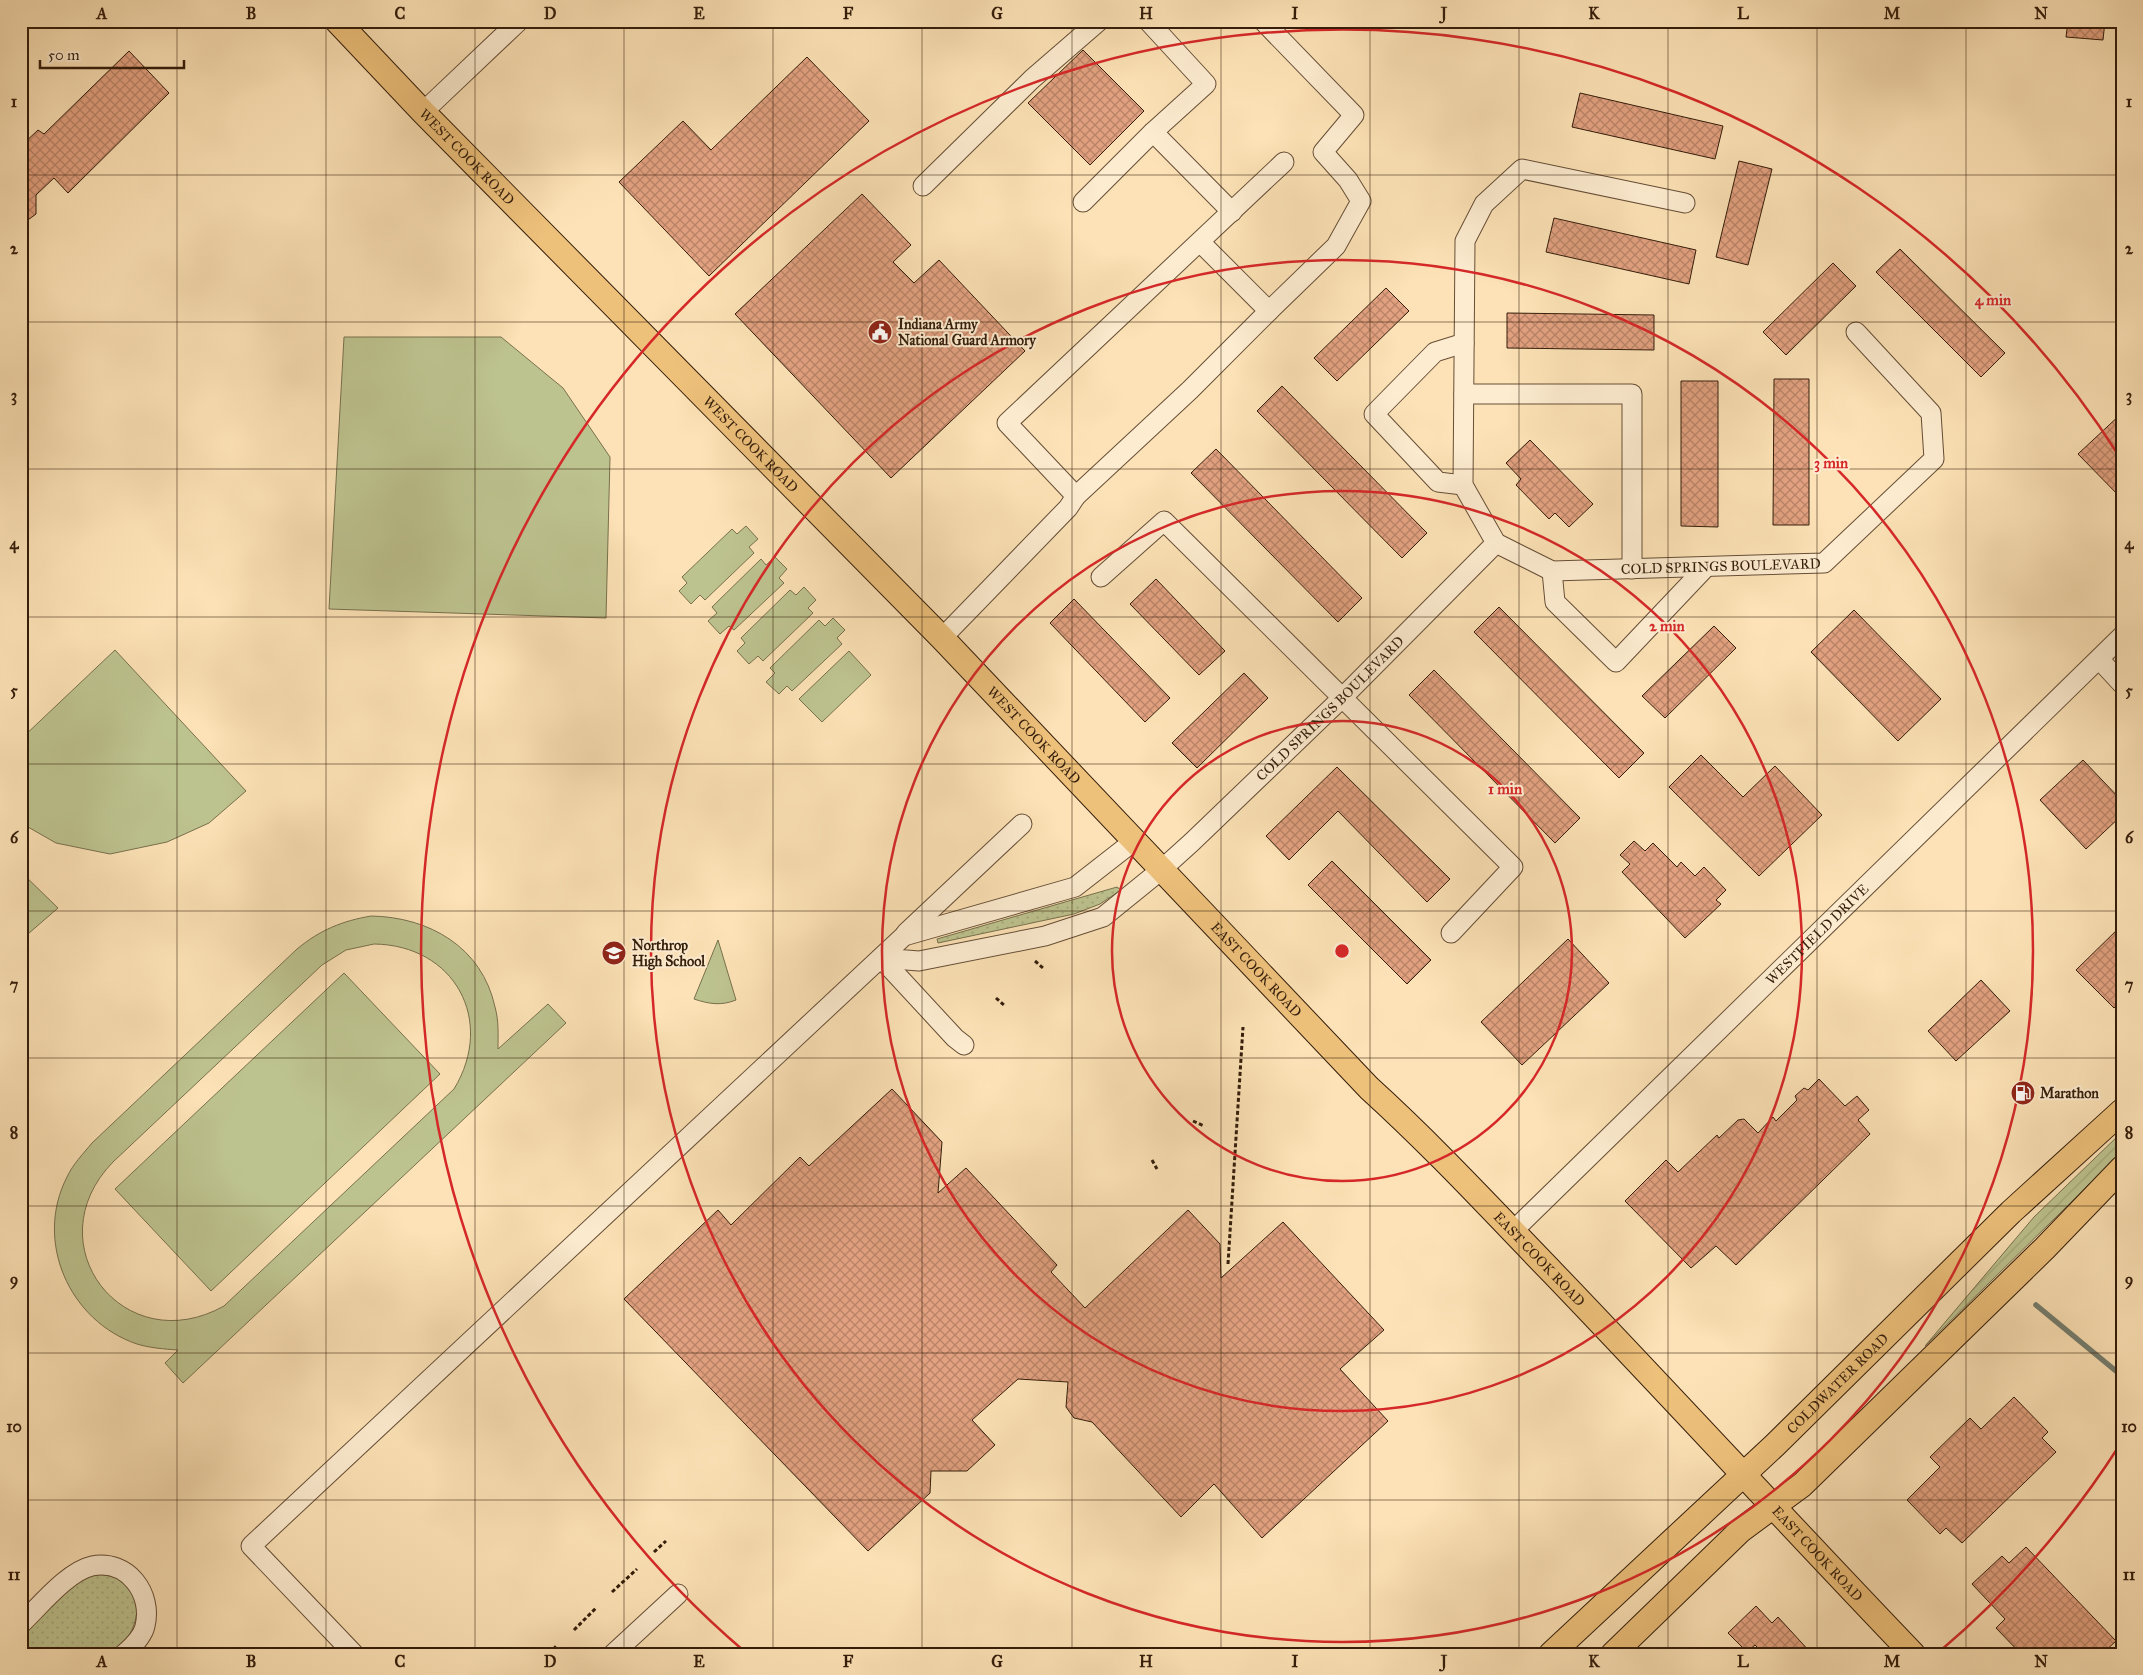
<svg xmlns="http://www.w3.org/2000/svg" width="2143" height="1675" font-family="'IM FELL Great Primer',serif">
	<defs>
		<pattern id="grass-dots" width="8" height="8" patternUnits="userSpaceOnUse" patternTransform="scale(1.25)"><rect width="8" height="8" fill="#bdc38f"/><path d="M2 2h.1M6 6h.1" fill="none" stroke="#a3a77a" stroke-width="1.8" stroke-linecap="round"/></pattern>
		<pattern id="garden-furrows" width="10" height="10" patternUnits="userSpaceOnUse" patternTransform="scale(1.25)"><rect width="10" height="10" fill="#bdc38f"/><path d="M-1 1l2-2M0 10L10 0M9 11l2-2" fill="none" stroke="#a3a77a"/></pattern>
		<pattern id="building-cross-hatch" width="8" height="8" patternUnits="userSpaceOnUse" patternTransform="scale(1.25)"><rect width="8" height="8" fill="#e2a180"/><path d="M0 0l8 8M0 8l8-8" fill="none" stroke="#b88367"/></pattern>
	</defs>
	<rect width="100%" height="100%" fill="#fce2b6"/>
	<filter id="stains"><feTurbulence type="fractalNoise" baseFrequency=".004" numOctaves="4"/><feColorMatrix values="0 0 0 0 .2 0 0 0 0 .09 0 0 0 0 .02 0 0 0 .5 -.17"/></filter>
	<radialGradient id="worn" r=".72"><stop offset=".6" stop-color="#630" stop-opacity="0"/><stop offset="1" stop-color="#630" stop-opacity=".3"/></radialGradient>
	<path fill="url(#grass-dots)" stroke="#78704d" d="M 1117,887 L 1121,890 L 1100,904 L 1074,914 L 938,943 L 937,939 Z
		M 96,1574 C 122,1576 125,1582 138,1602 C 136,1627 131,1636 113,1654 L 21,1654 L 21,1633 C 44,1612 66,1584 96,1574 Z"/>
	<path fill="url(#garden-furrows)" stroke="#78704d" d="M 2122,1132 L 2122,1152 L 2118,1156 L 1925,1346 L 2034,1217 Z"/>
	<path fill="#bdc38f" stroke="#78704d" fill-rule="evenodd" d="M 344,337 L 501,337 L 563,388 L 610,457 L 606,618 L 329,609 Z
		M 746,526 L 758,539 L 749,547 L 754,553 L 705,600 L 700,595 L 691,604 L 679,591 L 687,583 L 682,577 L 732,529 L 737,534 Z
		M 775,557 L 787,569 L 779,578 L 784,583 L 734,630 L 729,626 L 720,634 L 708,621 L 717,613 L 712,607 L 761,559 L 766,565 Z
		M 804,587 L 816,600 L 808,608 L 813,613 L 763,661 L 758,656 L 749,664 L 737,651 L 745,643 L 741,638 L 790,590 L 796,595 Z
		M 833,618 L 845,630 L 837,638 L 842,644 L 792,691 L 787,686 L 779,694 L 766,682 L 775,673 L 770,668 L 819,620 L 825,626 Z
		M 115,650 L 246,791 L 209,823 L 167,842 L 110,854 L 56,843 L 21,823 L 21,739 Z
		M 849,651 L 871,675 L 822,722 L 799,699 Z
		M 21,872 L 58,908 L 21,940 Z
		M 371,916 C 429,917 482,947 495,1007 C 499,1021 498,1035 498,1049 L 548,1004 L 566,1023 L 183,1383 L 165,1363 L 178,1350 C 164,1349 150,1348 137,1344 C 69,1321 34,1241 67,1177 C 73,1164 83,1154 92,1143 L 297,949 C 320,930 342,921 371,916 ZM 374,944 C 454,945 496,1020 454,1089 L 224,1306 C 124,1362 33,1244 113,1162 L 322,965 L 346,950 Z
		M 718,940 L 736,1000 C 721,1006 709,1004 694,999 Z
		M 344,973 L 440,1074 L 211,1291 L 115,1189 Z"/>
	<g fill="none" stroke-linecap="round" stroke-linejoin="round">
		<path stroke="#747d6f" stroke-width="5.5" d="M 2036,1305 L 2122,1376"/>
	</g>
	<path fill="url(#building-cross-hatch)" stroke="#341d0b" d="M 2068,21 L 2105,21 L 2103,40 L 2066,37 Z
		M 1083,50 L 1144,111 L 1090,165 L 1028,103 Z
		M 129,51 L 169,93 L 68,193 L 54,178 L 36,195 L 36,214 L 21,225 L 21,146 L 38,130 L 44,134 Z
		M 807,57 L 869,121 L 709,276 L 619,182 L 683,121 L 711,150 Z
		M 1580,93 L 1723,126 L 1715,159 L 1572,127 Z
		M 1739,161 L 1772,169 L 1748,265 L 1716,257 Z
		M 862,194 L 911,245 L 893,262 L 914,283 L 939,260 L 1025,351 L 891,478 L 735,314 Z
		M 1554,218 L 1696,250 L 1689,284 L 1546,252 Z
		M 1900,249 L 2005,353 L 1981,377 L 1876,272 Z
		M 1833,263 L 1856,286 L 1786,355 L 1763,332 Z
		M 1386,288 L 1409,311 L 1337,381 L 1314,358 Z
		M 1507,313 L 1654,315 L 1654,350 L 1507,348 Z
		M 1774,379 L 1809,379 L 1809,525 L 1773,525 Z
		M 1681,381 L 1718,381 L 1718,527 L 1681,526 Z
		M 1282,386 L 1427,533 L 1402,558 L 1257,411 Z
		M 2122,413 L 2122,499 L 2078,454 Z
		M 1530,440 L 1593,504 L 1569,527 L 1555,513 L 1549,519 L 1516,485 L 1521,479 L 1506,463 Z
		M 1216,449 L 1362,598 L 1338,622 L 1191,473 Z
		M 1156,579 L 1225,651 L 1199,675 L 1130,604 Z
		M 1074,599 L 1170,698 L 1145,722 L 1050,623 Z
		M 1499,607 L 1644,753 L 1619,778 L 1474,632 Z
		M 1854,610 L 1941,699 L 1898,741 L 1811,652 Z
		M 1714,626 L 1736,648 L 1665,718 L 1642,696 Z
		M 1434,670 L 1580,818 L 1555,843 L 1409,695 Z
		M 1244,673 L 1268,698 L 1197,768 L 1172,743 Z
		M 1701,755 L 1743,797 L 1775,766 L 1822,815 L 1759,876 L 1669,787 Z
		M 2083,760 L 2122,801 L 2122,815 L 2086,849 L 2040,800 Z
		M 1337,767 L 1450,879 L 1427,902 L 1338,811 L 1289,860 L 1266,836 Z
		M 1634,841 L 1645,851 L 1653,843 L 1677,867 L 1681,862 L 1695,876 L 1704,867 L 1726,890 L 1716,900 L 1721,904 L 1685,938 L 1622,872 L 1630,864 L 1620,855 Z
		M 1332,861 L 1431,960 L 1407,984 L 1308,885 Z
		M 2122,925 L 2122,1001 L 2114,1008 L 2076,970 Z
		M 1568,939 L 1609,983 L 1522,1065 L 1481,1022 Z
		M 1981,980 L 2010,1011 L 1956,1061 L 1928,1031 Z
		M 1819,1079 L 1845,1106 L 1857,1096 L 1869,1110 L 1858,1120 L 1870,1134 L 1736,1265 L 1716,1246 L 1691,1268 L 1625,1201 L 1666,1160 L 1678,1172 L 1717,1135 L 1719,1138 L 1738,1120 L 1744,1119 L 1758,1133 L 1773,1117 L 1776,1121 L 1797,1100 L 1795,1096 L 1804,1088 L 1808,1090 Z
		M 892,1089 L 942,1142 L 938,1193 L 966,1168 L 1057,1265 L 1051,1272 L 1085,1308 L 1188,1210 L 1220,1244 L 1221,1278 L 1283,1222 L 1384,1330 L 1340,1369 L 1388,1421 L 1262,1538 L 1214,1484 L 1181,1517 L 1092,1422 L 1074,1418 L 1066,1407 L 1068,1382 L 1018,1379 L 972,1420 L 995,1445 L 967,1471 L 931,1471 L 930,1493 L 868,1551 L 624,1299 L 718,1210 L 731,1225 L 800,1157 L 809,1166 Z
		M 2014,1397 L 2048,1432 L 2042,1438 L 2056,1452 L 1962,1543 L 1946,1528 L 1940,1534 L 1907,1500 L 1940,1467 L 1930,1457 L 1970,1418 L 1981,1429 Z
		M 2026,1547 L 2116,1641 L 2102,1654 L 2021,1654 L 1996,1628 L 2005,1619 L 1972,1584 L 2002,1556 L 2009,1563 Z
		M 1756,1606 L 1772,1623 L 1778,1617 L 1812,1654 L 1764,1654 L 1755,1645 L 1747,1652 L 1728,1633 Z"/>
	<g fill="none" stroke-linecap="round" stroke-linejoin="round">
		<defs>
			<g id="minor">
				<path d="M 1263,21 L 1354,115 L 1323,152 L 1348,180 L 1361,201 L 1336,246 L 1269,311"/>
				<path d="M 423,112 L 519,21"/>
				<path d="M 1153,132 L 1232,212"/>
				<path d="M 923,186 L 1032,79 L 1099,21"/>
				<path d="M 1083,202 L 1153,132 L 1206,84 L 1148,21"/>
				<path id="s1" d="M 1685,203 L 1522,169 L 1484,204 L 1465,241 L 1463,485 L 1496,543 L 1552,571 L 1824,563 L 1934,459 L 1931,413 L 1856,332"/>
				<path d="M 1464,394 L 1632,394 L 1632,569"/>
				<path d="M 1463,485 L 1438,482 L 1374,414 L 1435,352 L 1464,343"/>
				<path d="M 1076,496 L 1007,423 L 1284,162"/>
				<path d="M 1552,571 L 1555,602 L 1616,662 L 1706,567"/>
				<path d="M 1101,577 L 1164,521 L 1513,867 L 1451,933"/>
				<path d="M 942,638 L 1068,508 L 1076,496 L 1190,390 L 1269,311 L 1200,242"/>
				<path d="M 2099,659 L 2122,684"/>
				<path d="M 906,933 L 1022,824"/>
				<path id="s2" d="M 881,958 L 919,961 L 1045,936 L 1103,917 L 1161,870 L 1192,842 L 1342,698 L 1496,543"/>
				<path d="M 881,958 L 955,1038 L 964,1045"/>
				<path id="s3" d="M 1513,1231 L 2122,636"/>
				<path d="M 21,1624 C 39,1607 68,1571 92,1566 C 128,1559 153,1594 145,1626 C 143,1636 132,1647 124,1654"/>
				<path d="M 354,1654 L 251,1546 L 904,936 L 1075,887 L 1134,841"/>
				<path d="M 613,1654 L 678,1594"/>
			</g>
			<g id="major">
				<path id="s4" d="M 337,21 L 423,112 L 942,638 L 1369,1088 C 1434,1147 1492,1210 1553,1273 C 1674,1399 1792,1528 1913,1654"/>
				<path id="s5" d="M 1551,1654 L 1775,1445 L 2011,1212 L 2122,1111"/>
				<path d="M 1613,1654 L 1741,1530 L 1802,1485 L 2045,1248 L 2122,1168"/>
			</g>
		</defs>
		<use href="#minor" stroke="#664e36" stroke-width="21"/>
		<use href="#major" stroke="#341d0b" stroke-width="26"/>
		<path stroke="#341d0b" stroke-width="3" stroke-dasharray="4 2.5" stroke-linecap="butt" d="M 1035,961 L 1043,968
			M 996,998 L 1005,1006
			M 1193,1121 L 1204,1126
			M 1152,1160 L 1157,1169
			M 1228,1264 L 1243,1027
			M 654,1552 L 666,1541
			M 612,1592 L 637,1569
			M 574,1630 L 597,1607
			M 549,1654 L 557,1645"/>
		<use href="#minor" stroke="#fdecd0" stroke-width="19"/>
		<use href="#major" stroke="#eec17b" stroke-width="24"/>
	</g>
	<path fill="none" stroke="#341d0b" stroke-width="1" stroke-opacity="0.55" d="M 177,21 L 177,1654M 326,21 L 326,1654M 475,21 L 475,1654M 624,21 L 624,1654M 773,21 L 773,1654M 922,21 L 922,1654M 1072,21 L 1072,1654M 1221,21 L 1221,1654M 1370,21 L 1370,1654M 1519,21 L 1519,1654M 1668,21 L 1668,1654M 1817,21 L 1817,1654M 1966,21 L 1966,1654M 21,175 L 2122,175M 21,322 L 2122,322M 21,469 L 2122,469M 21,617 L 2122,617M 21,764 L 2122,764M 21,911 L 2122,911M 21,1058 L 2122,1058M 21,1206 L 2122,1206M 21,1353 L 2122,1353M 21,1500 L 2122,1500"/>
	<g fill="none" stroke="#d62828" stroke-width="2.5">
		<circle cx="1342" cy="951" r="230"/>
		<circle cx="1342" cy="951" r="460"/>
		<circle cx="1342" cy="951" r="691"/>
		<path d="M2119 1446A921 921 0 0 1 1940 1651M744 1651A921 921 0 1 1 2119 456"/>
	</g>
	<defs>
		<symbol id="civic-disc" viewBox="-11 -11 22 22"><circle r="9.5" fill="#8f2418" stroke="#fdecd0"/><path d="M-.6-6.5H3V-4.5H.6V-3L4-1V1h2V6H-6V1h2V-1L-.6-3ZM-1.2 2.5V6h2.4V2.5Z" fill="#fff"/></symbol>
		<symbol id="school-disc" viewBox="-11 -11 22 22"><circle r="9.5" fill="#8f2418" stroke="#fdecd0"/><path d="M0-5L7-2L0 1L-7-2ZM-4 1L0 2.5L4 1V4Q0 6-4 4Z" fill="#fff"/></symbol>
		<symbol id="fuel-disc" viewBox="-11 -11 22 22"><circle r="9.5" fill="#8f2418" stroke="#fdecd0"/><path d="M-5.5-6h7V0h2V4h1.3V-2.5L3-4.5l.8-.8L6-3V5H2.5V1h-1V6h-7ZM-4.2-4.7v3.2H.2V-4.7Z" fill="#fff"/></symbol>
	</defs>
	<g fill-rule="evenodd">
		<use href="#civic-disc" x="866" y="318" width="28" height="28"/>
		<use href="#school-disc" x="600" y="939" width="28" height="28"/>
		<use href="#fuel-disc" x="2009" y="1079" width="28" height="28"/>
	</g>
	<g text-anchor="middle" dominant-baseline="central" stroke-width="4" stroke-linejoin="round" paint-order="stroke">
		<g font-size="14" fill="#341d0b" stroke="#fdecd0">
			<text stroke="none"><textPath href="#s4" startOffset="188">WEST COOK ROAD</textPath></text>
			<text stroke="none"><textPath href="#s4" startOffset="592">WEST COOK ROAD</textPath></text>
			<text stroke="none"><textPath href="#s1" startOffset="802">COLD SPRINGS BOULEVARD</textPath></text>
			<text stroke="none"><textPath href="#s2" startOffset="536">COLD SPRINGS BOULEVARD</textPath></text>
			<text stroke="none"><textPath href="#s4" startOffset="998">WEST COOK ROAD</textPath></text>
			<text stroke="none"><textPath href="#s3" startOffset="425">WESTFIELD DRIVE</textPath></text>
			<text stroke="none"><textPath href="#s4" startOffset="1321">EAST COOK ROAD</textPath></text>
			<text stroke="none"><textPath href="#s4" startOffset="1726">EAST COOK ROAD</textPath></text>
			<text stroke="none"><textPath href="#s5" startOffset="394">COLDWATER ROAD</textPath></text>
			<text stroke="none"><textPath href="#s4" startOffset="2131">EAST COOK ROAD</textPath></text>
		</g>
		<g font-size="14" font-weight="bold" fill="#341d0b" stroke="#fdecd0" text-anchor="start">
			<text x="898" y="324">Indiana Army<tspan x="898" dy="16">National Guard Armory</tspan></text>
			<text x="632" y="945">Northrop<tspan x="632" dy="16">High School</tspan></text>
			<text x="2040" y="1093">Marathon</text>
		</g>
	</g>
	<circle cx="1342" cy="951" r="8" fill="#d62828" stroke="#fdecd0" stroke-width="2.5"/>
	<g font-size="15" text-anchor="middle" font-weight="bold" fill="#d62828" stroke="#fdecd0" stroke-width="4" stroke-linejoin="round" paint-order="stroke">
		<text x="1993" y="305">4 min</text>
		<text x="1831" y="468">3 min</text>
		<text x="1667" y="631">2 min</text>
		<text x="1505" y="794">1 min</text>
	</g>
	<rect width="2143" height="1675" fill="none" stroke="#fce2b6" stroke-width="55"/>
	<path d="M40 60v8h144v-8" fill="none" stroke="#341d0b" stroke-width="2.5"/>
	<text x="48" y="60" font-size="15" fill="#341d0b" stroke="#fdecd0" stroke-width="4" paint-order="stroke">50 m</text>
	<rect x="28" y="28" width="2088" height="1620" fill="none" stroke="#341d0b" stroke-width="2"/>
	<g font-size="16" text-anchor="middle" font-weight="bold" fill="#341d0b">
		<text x="102" y="19">A</text>
		<text x="251" y="19">B</text>
		<text x="400" y="19">C</text>
		<text x="550" y="19">D</text>
		<text x="699" y="19">E</text>
		<text x="848" y="19">F</text>
		<text x="997" y="19">G</text>
		<text x="1146" y="19">H</text>
		<text x="1295" y="19">I</text>
		<text x="1444" y="19">J</text>
		<text x="1594" y="19">K</text>
		<text x="1743" y="19">L</text>
		<text x="1892" y="19">M</text>
		<text x="2041" y="19">N</text>
		<text x="14" y="107">1</text>
		<text x="2129" y="107">1</text>
		<text x="14" y="254">2</text>
		<text x="2129" y="254">2</text>
		<text x="14" y="401">3</text>
		<text x="2129" y="401">3</text>
		<text x="14" y="549">4</text>
		<text x="2129" y="549">4</text>
		<text x="14" y="696">5</text>
		<text x="2129" y="696">5</text>
		<text x="14" y="843">6</text>
		<text x="2129" y="843">6</text>
		<text x="14" y="990">7</text>
		<text x="2129" y="990">7</text>
		<text x="14" y="1138">8</text>
		<text x="2129" y="1138">8</text>
		<text x="14" y="1285">9</text>
		<text x="2129" y="1285">9</text>
		<text x="14" y="1432">10</text>
		<text x="2129" y="1432">10</text>
		<text x="14" y="1580">11</text>
		<text x="2129" y="1580">11</text>
		<text x="102" y="1667">A</text>
		<text x="251" y="1667">B</text>
		<text x="400" y="1667">C</text>
		<text x="550" y="1667">D</text>
		<text x="699" y="1667">E</text>
		<text x="848" y="1667">F</text>
		<text x="997" y="1667">G</text>
		<text x="1146" y="1667">H</text>
		<text x="1295" y="1667">I</text>
		<text x="1444" y="1667">J</text>
		<text x="1594" y="1667">K</text>
		<text x="1743" y="1667">L</text>
		<text x="1892" y="1667">M</text>
		<text x="2041" y="1667">N</text>
	</g>
	<rect width="100%" height="100%" filter="url(#stains)"/>
	<rect width="100%" height="100%" fill="url(#worn)"/>
</svg>
